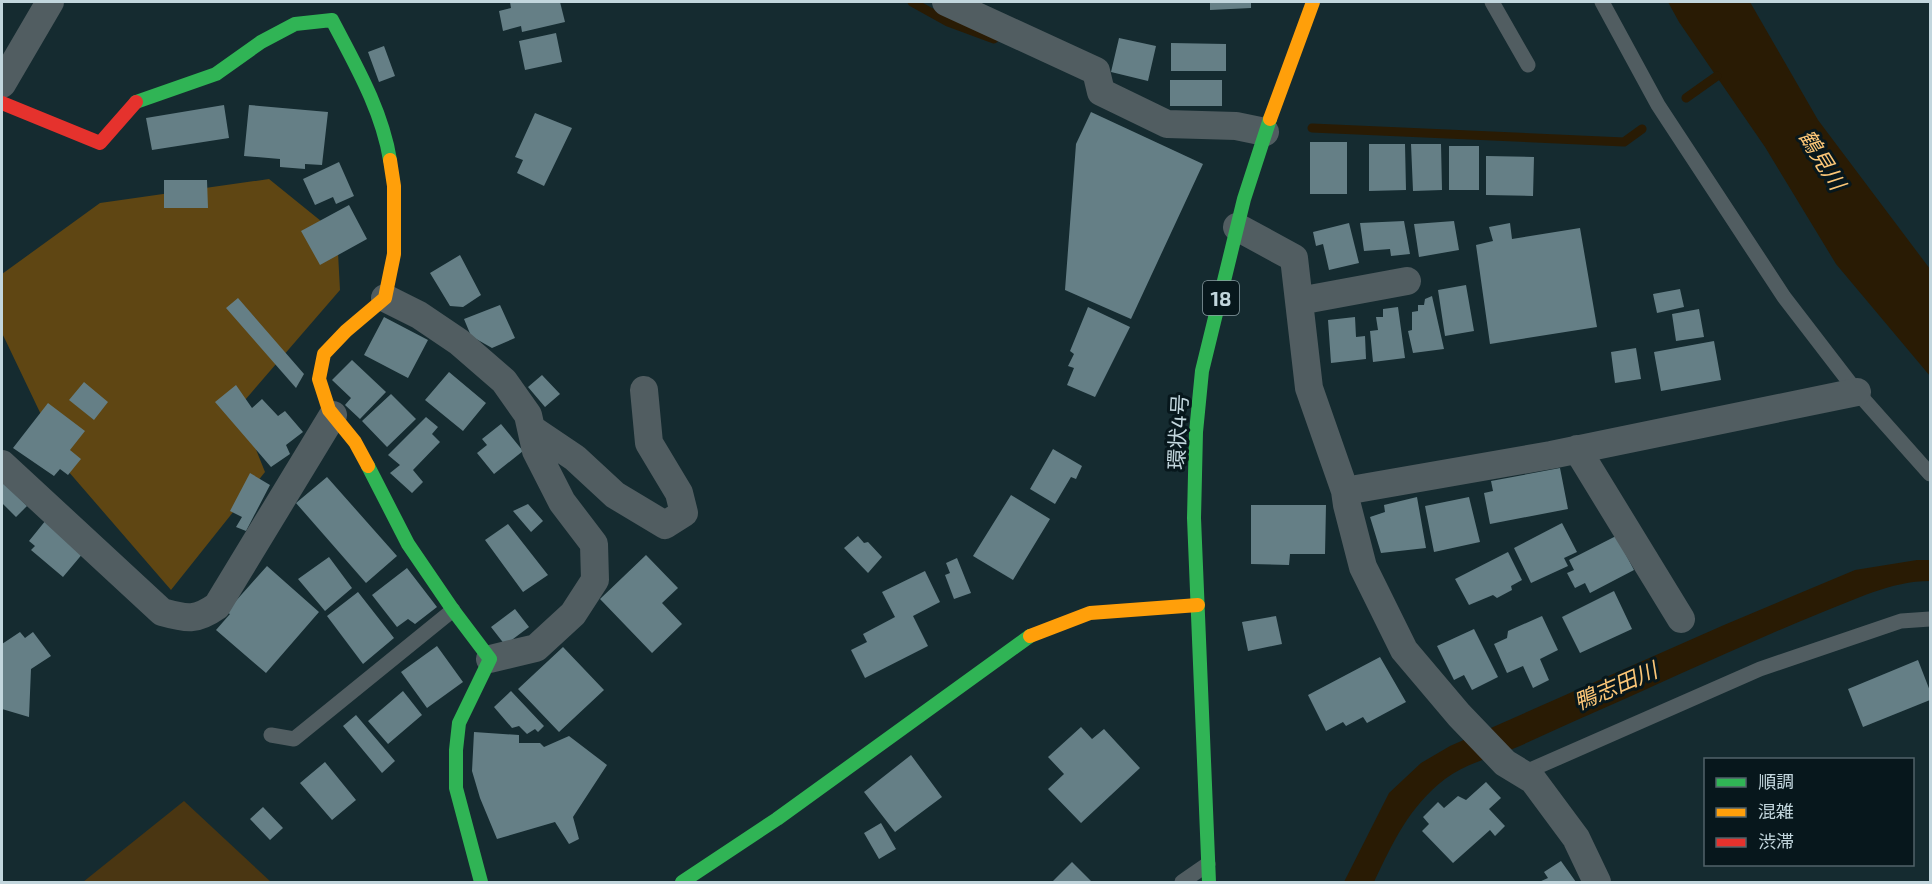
<svg xmlns="http://www.w3.org/2000/svg" width="1932" height="884" font-family="'Exo 2','Noto Sans JP',sans-serif">
	<rect width="100%" height="100%" fill="#152b30"/>
	<path fill="#4a3612" d="M 184,801 L 271,882 L 83,882 Z"/>
	<path fill="#5f4613" d="M 269,179 L 337,234 L 340,290 L 239,407 L 265,472 L 171,590 L 68,471 L 2,333 L 2,274 L 100,203 Z"/>
	<path fill="#291b04" d="M 1668,2 L 1750,2 L 1818,120 L 1930,269 L 1930,376 L 1836,264 L 1765,147 L 1679,22 Z
		M 1917,560 L 1930,560 L 1930,581 C 1891,581 1854,600 1818,614 C 1737,647 1658,685 1577,720 C 1556,729 1536,739 1515,748 C 1492,757 1465,764 1445,779 C 1409,807 1393,842 1374,882 L 1344,882 L 1389,793 L 1421,763 L 1450,746 L 1724,625 L 1855,570 Z"/>
	<g fill="none" stroke-linecap="round" stroke-linejoin="round">
		<path stroke="#291b04" stroke-width="9" d="M 912,2 L 948,22 L 994,39
			M 1686,98 L 1717,76
			M 1312,128 L 1624,142 L 1642,129"/>
	</g>
	<path fill="#657f86" d="M 510,2 L 560,2 L 565,22 L 522,32 L 521,26 L 503,31 L 499,11 L 511,8 Z
		M 1210,2 L 1251,2 L 1251,8 L 1210,10 Z
		M 556,33 L 562,62 L 525,70 L 519,41 Z
		M 1119,38 L 1156,46 L 1148,81 L 1111,72 Z
		M 1171,43 L 1226,44 L 1226,71 L 1171,71 Z
		M 384,46 L 395,76 L 379,82 L 368,52 Z
		M 1170,80 L 1222,80 L 1222,106 L 1170,106 Z
		M 224,105 L 229,138 L 152,150 L 146,118 Z
		M 249,105 L 328,112 L 322,165 L 305,164 L 305,169 L 280,167 L 280,159 L 244,156 Z
		M 1091,112 L 1203,164 L 1131,319 L 1065,290 L 1076,144 Z
		M 535,113 L 572,128 L 544,186 L 517,173 L 523,160 L 515,157 Z
		M 1310,142 L 1347,142 L 1347,194 L 1310,194 Z
		M 1369,144 L 1405,144 L 1406,190 L 1369,191 Z
		M 1411,144 L 1441,144 L 1442,190 L 1413,191 Z
		M 1449,146 L 1479,146 L 1479,190 L 1449,190 Z
		M 1486,156 L 1534,157 L 1533,196 L 1486,195 Z
		M 339,162 L 354,196 L 336,204 L 333,197 L 315,205 L 303,179 Z
		M 164,180 L 207,180 L 208,208 L 164,208 Z
		M 349,205 L 367,239 L 320,265 L 301,231 Z
		M 1404,221 L 1410,254 L 1391,256 L 1390,249 L 1364,251 L 1360,223 Z
		M 1454,221 L 1459,250 L 1419,257 L 1414,224 Z
		M 1349,223 L 1359,263 L 1329,270 L 1323,244 L 1316,246 L 1313,232 Z
		M 1510,223 L 1512,239 L 1580,228 L 1597,327 L 1490,344 L 1476,245 L 1493,241 L 1489,227 Z
		M 460,255 L 481,295 L 463,307 L 450,306 L 430,273 Z
		M 1466,285 L 1474,331 L 1445,336 L 1438,290 Z
		M 1680,289 L 1684,307 L 1657,313 L 1653,294 Z
		M 1432,296 L 1444,349 L 1413,353 L 1408,331 L 1412,330 L 1412,312 L 1418,311 L 1418,305 L 1424,305 L 1425,299 Z
		M 238,298 L 304,374 L 296,388 L 226,308 Z
		M 500,305 L 515,338 L 492,348 L 471,336 L 464,319 Z
		M 1088,307 L 1130,327 L 1095,397 L 1067,385 L 1074,368 L 1068,366 L 1074,354 L 1070,351 Z
		M 1398,307 L 1405,358 L 1373,362 L 1370,331 L 1378,330 L 1376,317 L 1383,317 L 1383,309 Z
		M 1699,309 L 1704,337 L 1676,341 L 1672,314 Z
		M 384,317 L 428,340 L 408,378 L 364,355 Z
		M 1355,317 L 1356,337 L 1365,336 L 1366,359 L 1331,363 L 1328,320 Z
		M 1714,341 L 1721,380 L 1661,391 L 1654,352 Z
		M 1636,348 L 1641,379 L 1615,383 L 1611,352 Z
		M 352,360 L 386,392 L 360,419 L 345,405 L 351,398 L 332,380 Z
		M 449,372 L 486,403 L 463,431 L 425,400 Z
		M 542,375 L 560,394 L 545,407 L 528,387 Z
		M 84,382 L 108,402 L 94,420 L 69,400 Z
		M 236,385 L 252,408 L 262,399 L 278,416 L 285,411 L 303,432 L 286,445 L 290,454 L 271,467 L 215,402 Z
		M 391,394 L 416,419 L 387,447 L 362,421 Z
		M 48,403 L 85,431 L 70,450 L 81,459 L 68,475 L 60,469 L 54,476 L 13,448 Z
		M 426,417 L 438,427 L 432,434 L 440,442 L 413,470 L 423,482 L 412,493 L 390,473 L 400,465 L 388,455 Z
		M 501,424 L 523,451 L 494,474 L 477,453 L 487,445 L 482,439 Z
		M 1053,449 L 1082,466 L 1076,479 L 1071,477 L 1055,504 L 1030,489 Z
		M 1560,468 L 1568,509 L 1490,524 L 1484,493 L 1493,491 L 1491,481 Z
		M 250,473 L 270,485 L 246,531 L 236,527 L 242,517 L 230,511 Z
		M 327,477 L 397,556 L 366,583 L 296,503 Z
		M 2,481 L 27,506 L 16,517 L 2,503 Z
		M 1011,495 L 1050,519 L 1013,580 L 973,556 Z
		M 1417,497 L 1426,548 L 1381,553 L 1370,517 L 1385,512 L 1384,505 Z
		M 1469,497 L 1480,542 L 1434,552 L 1425,506 Z
		M 528,504 L 543,521 L 531,532 L 513,511 Z
		M 1251,505 L 1326,505 L 1325,554 L 1290,554 L 1289,565 L 1251,564 Z
		M 46,520 L 84,552 L 63,577 L 31,550 L 35,546 L 29,541 Z
		M 1562,523 L 1577,552 L 1564,558 L 1568,566 L 1531,583 L 1514,548 Z
		M 508,524 L 548,575 L 523,592 L 485,540 Z
		M 858,536 L 864,543 L 868,542 L 882,557 L 868,573 L 844,548 Z
		M 1616,536 L 1634,570 L 1590,593 L 1585,583 L 1575,588 L 1567,573 L 1574,570 L 1569,560 Z
		M 1508,552 L 1522,580 L 1511,586 L 1512,590 L 1497,598 L 1493,595 L 1469,605 L 1455,579 Z
		M 646,555 L 678,588 L 662,603 L 682,624 L 652,653 L 600,599 Z
		M 329,557 L 352,588 L 325,611 L 298,579 Z
		M 957,558 L 971,593 L 954,599 L 945,575 L 950,573 L 946,563 Z
		M 267,566 L 319,612 L 266,673 L 216,630 L 230,614 L 226,612 Z
		M 407,568 L 437,607 L 415,624 L 408,619 L 397,627 L 372,595 Z
		M 925,571 L 940,602 L 913,616 L 928,646 L 865,678 L 851,650 L 867,642 L 863,634 L 895,617 L 882,592 Z
		M 1614,591 L 1632,629 L 1580,653 L 1562,617 Z
		M 358,592 L 394,638 L 363,664 L 327,616 Z
		M 515,609 L 529,627 L 505,645 L 491,627 Z
		M 1276,616 L 1282,644 L 1248,651 L 1242,622 Z
		M 1542,616 L 1558,650 L 1540,659 L 1549,680 L 1533,688 L 1523,666 L 1507,673 L 1494,644 L 1507,638 L 1508,631 Z
		M 1474,629 L 1498,677 L 1472,690 L 1464,675 L 1454,680 L 1437,646 Z
		M 20,632 L 25,638 L 33,632 L 51,656 L 31,669 L 29,717 L 2,709 L 2,644 Z
		M 437,646 L 463,682 L 427,708 L 401,672 Z
		M 563,647 L 604,690 L 559,732 L 518,689 Z
		M 1380,657 L 1406,702 L 1367,723 L 1363,717 L 1346,726 L 1343,722 L 1326,731 L 1308,695 Z
		M 1918,660 L 1930,691 L 1930,700 L 1863,727 L 1848,689 Z
		M 403,691 L 422,715 L 388,744 L 368,721 Z
		M 511,691 L 544,726 L 538,732 L 535,729 L 527,734 L 519,726 L 512,728 L 494,707 Z
		M 356,715 L 395,761 L 382,773 L 343,726 Z
		M 1081,727 L 1092,739 L 1104,729 L 1140,768 L 1081,823 L 1048,789 L 1064,774 L 1048,757 Z
		M 474,732 L 519,735 L 519,743 L 540,743 L 544,747 L 569,736 L 607,765 L 573,817 L 579,839 L 569,844 L 555,822 L 497,839 L 480,798 L 472,771 Z
		M 911,755 L 942,797 L 895,832 L 864,792 Z
		M 325,762 L 356,800 L 332,820 L 300,783 Z
		M 1486,782 L 1501,798 L 1489,809 L 1505,826 L 1495,836 L 1490,830 L 1453,863 L 1422,831 L 1429,824 L 1423,817 L 1438,802 L 1444,808 L 1458,796 L 1466,800 Z
		M 263,807 L 283,828 L 270,840 L 250,819 Z
		M 881,823 L 896,849 L 879,859 L 864,833 Z
		M 1561,861 L 1576,882 L 1539,882 L 1548,878 L 1544,872 Z
		M 1072,862 L 1092,882 L 1052,882 Z"/>
	<g fill="none" stroke-linecap="round" stroke-linejoin="round">
		<path stroke="#515d61" stroke-width="15" d="M 1492,2 L 1528,65
			M 1602,2 L 1658,105 L 1784,297 L 1857,392 L 1930,474
			M 271,735 L 294,739 L 453,610
			M 1521,774 L 1760,669 L 1901,621 L 1930,619
			M 1182,882 L 1208,864"/>
		<path stroke="#515d61" stroke-width="28" d="M 946,2 L 1096,71 L 1101,92 L 1167,124 L 1236,126 L 1265,132
			M 2,84 L 50,2
			M 1237,227 L 1294,258 L 1309,388 L 1345,491 L 1347,505 L 1363,567 L 1404,650 L 1459,715 L 1505,763 L 1533,780 L 1576,838 L 1597,882
			M 385,298 L 419,315 L 459,342 L 504,381 L 528,415 L 536,451 L 562,502 L 594,544 L 595,580 L 573,614 L 536,648 L 490,659
			M 1299,301 L 1407,281
			M 532,429 L 575,458 L 615,495 L 665,525 L 684,513 L 679,493 L 649,443 L 644,390
			M 1577,449 L 1681,619
			M 2,464 L 162,612 C 187,619 196,621 217,606 L 333,415
			M 1345,491 L 1551,455 L 1857,392"/>
		<path stroke="#30b455" stroke-width="14" d="M 136,102 L 216,74 L 261,42 L 295,24 L 332,20 C 355,64 382,110 390,160
			M 368,466 L 408,544 L 453,610 L 490,659 L 459,723 L 456,750 L 456,788 L 481,882
			M 682,882 L 777,819 L 1030,636
			M 1209,882 L 1194,518 L 1196,432 L 1202,371 L 1244,199 L 1270,119"/>
		<path stroke="#ff9f0a" stroke-width="14" d="M 1270,119 L 1313,2
			M 368,466 L 355,442 L 329,410 L 319,379 L 324,354 L 346,331 L 385,298 L 394,254 L 394,186 L 390,160
			M 1030,636 L 1090,613 L 1198,605"/>
		<path stroke="#e5322d" stroke-width="14" d="M 2,103 L 100,143 L 136,102"/>
	</g>
	<g text-anchor="middle" dominant-baseline="central" stroke-width="6" stroke-linejoin="round" paint-order="stroke">
		<rect fill="#07171c" stroke="#8a9da3" stroke-width="1.5" x="1203" y="281" width="36" height="34" rx="4.5"/>
		<g font-size="20" font-weight="bold" fill="#c2d6dd">
			<text x="1221" y="298">18</text>
		</g>
		<g font-size="21" fill="#c2d6dd" stroke="#07171c">
			<text transform="translate(1177 432) rotate(-87)">環状4号</text>
		</g>
		<g font-size="22" font-style="italic" fill="#fbc677" stroke="#07171c">
			<text transform="translate(1823 159) rotate(58)">鶴見川</text>
			<text transform="translate(1615 685) rotate(-23)">鴨志田川</text>
		</g>
	</g>
	<rect width="1932" height="884" fill="none" stroke="#c2d6dd" stroke-width="6"/>
	<rect x="1704" y="758" width="210" height="108" fill="#07171c" stroke="#526369" stroke-width="1.5"/>
	<rect x="1716" y="778" width="30" height="9" fill="#30b455" stroke="#526369" stroke-width="1.5"/>
	<text x="1758" y="788" font-size="18" fill="#c2d6dd">順調</text>
	<rect x="1716" y="808" width="30" height="9" fill="#ff9f0a" stroke="#526369" stroke-width="1.5"/>
	<text x="1758" y="818" font-size="18" fill="#c2d6dd">混雑</text>
	<rect x="1716" y="838" width="30" height="9" fill="#e5322d" stroke="#526369" stroke-width="1.5"/>
	<text x="1758" y="848" font-size="18" fill="#c2d6dd">渋滞</text>
</svg>
